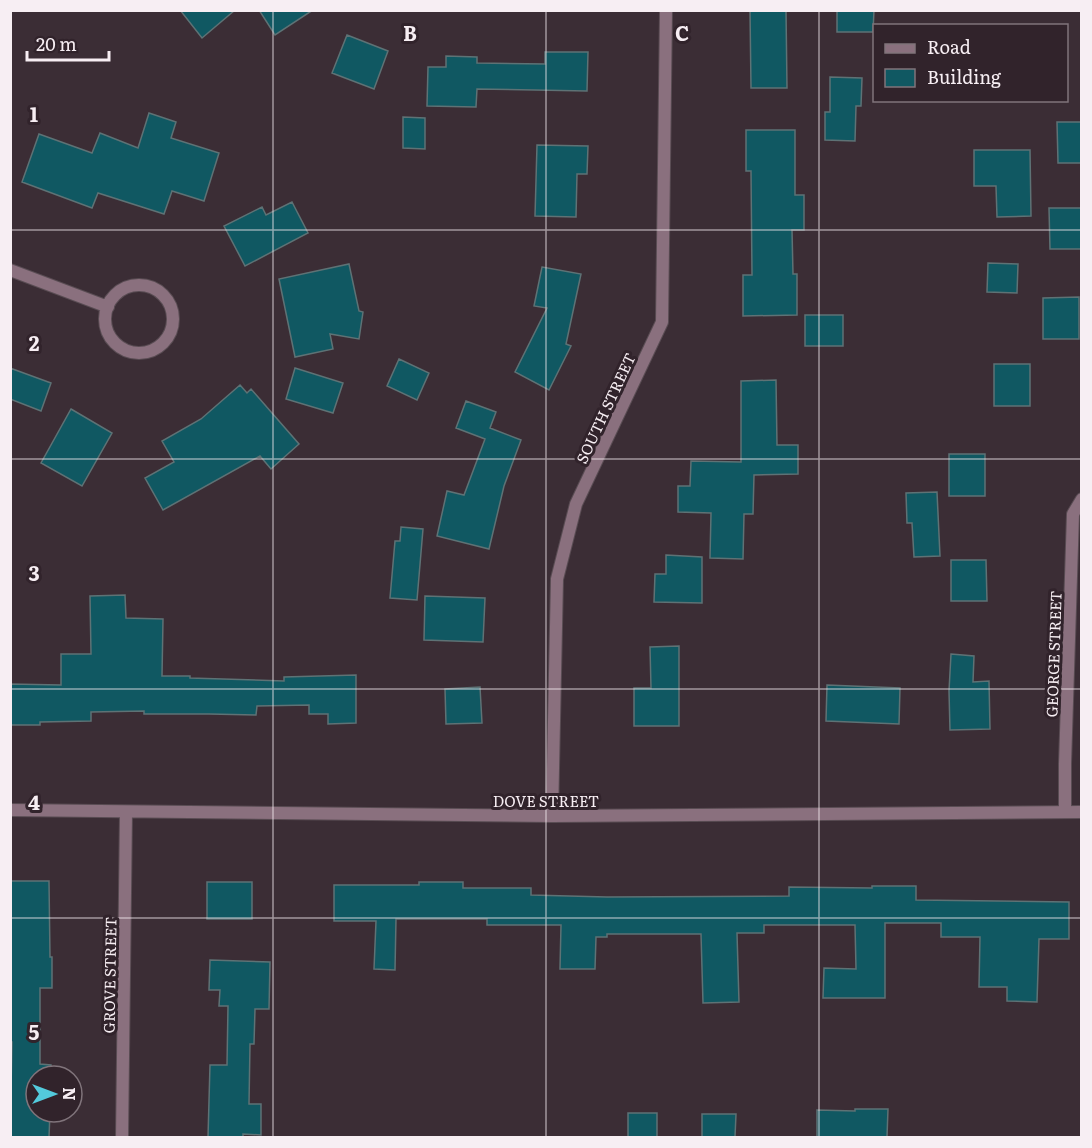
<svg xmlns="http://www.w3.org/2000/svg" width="1092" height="1148" font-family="Literata,serif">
	<rect width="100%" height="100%" fill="#3b2d35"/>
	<path fill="#105862" stroke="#5e7275" stroke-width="1.5" d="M 180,10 L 235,10 L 202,38 Z
		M 259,10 L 313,10 L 275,35 Z
		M 750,10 L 786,10 L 787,88 L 751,88 Z
		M 837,10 L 874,10 L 873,32 L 837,32 Z
		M 347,35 L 388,51 L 374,89 L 332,73 Z
		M 545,52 L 588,52 L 587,91 L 477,89 L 476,107 L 427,106 L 428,67 L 446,67 L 446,56 L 477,57 L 477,63 L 545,64 Z
		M 830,77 L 862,78 L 861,106 L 856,106 L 855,141 L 825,140 L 825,112 L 830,112 Z
		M 149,113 L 176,122 L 171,138 L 219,153 L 204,201 L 172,191 L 164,214 L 98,193 L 92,208 L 22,182 L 39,134 L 92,153 L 100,133 L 138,148 Z
		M 403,117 L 425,118 L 425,149 L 403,148 Z
		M 1057,122 L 1082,122 L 1082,163 L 1058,163 Z
		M 746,130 L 795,130 L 795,195 L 804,195 L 804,230 L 792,230 L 793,274 L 797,274 L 797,315 L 743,316 L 743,275 L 752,275 L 751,171 L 746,171 Z
		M 537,145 L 588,146 L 587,174 L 577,174 L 576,217 L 535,216 Z
		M 974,150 L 1030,150 L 1031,216 L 997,217 L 996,186 L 974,186 Z
		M 292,202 L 308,233 L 245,266 L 224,226 L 262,207 L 266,215 Z
		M 1049,208 L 1082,208 L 1082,249 L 1050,249 Z
		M 988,263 L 1018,264 L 1017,293 L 987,292 Z
		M 349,264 L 359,311 L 363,312 L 359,339 L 330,334 L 333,349 L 295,357 L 279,279 Z
		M 542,267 L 581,274 L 566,344 L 571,346 L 549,390 L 515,372 L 547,308 L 534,306 Z
		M 1079,297 L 1079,339 L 1043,339 L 1043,298 Z
		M 805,315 L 843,315 L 843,346 L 805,346 Z
		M 399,359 L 429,373 L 417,400 L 387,386 Z
		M 994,364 L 1030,364 L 1030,406 L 994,406 Z
		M 10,368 L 51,383 L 41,411 L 10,399 Z
		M 295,368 L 343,383 L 333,413 L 286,399 Z
		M 776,380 L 777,445 L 798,445 L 798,474 L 754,475 L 753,514 L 744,514 L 743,559 L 710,558 L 711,513 L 678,512 L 678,486 L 690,486 L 691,461 L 741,462 L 741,381 Z
		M 240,385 L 247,393 L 251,389 L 299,444 L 271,469 L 260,456 L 163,510 L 145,478 L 174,462 L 162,441 L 201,419 Z
		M 466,401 L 496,412 L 490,428 L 521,440 L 504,486 L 489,549 L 437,536 L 447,491 L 464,495 L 485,439 L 456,428 Z
		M 71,409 L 112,433 L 82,486 L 41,463 Z
		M 949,454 L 985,454 L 985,496 L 949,496 Z
		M 937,492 L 940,556 L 914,557 L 912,523 L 907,523 L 906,493 Z
		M 401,527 L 423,529 L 417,600 L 390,598 L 395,541 L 400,541 Z
		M 666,555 L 702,557 L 702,603 L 654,602 L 655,574 L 666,574 Z
		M 951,560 L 986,560 L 987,601 L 951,601 Z
		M 125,595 L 126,618 L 163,619 L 162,676 L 190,676 L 190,678 L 284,681 L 284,677 L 356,675 L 356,723 L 328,724 L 328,714 L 309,714 L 309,705 L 257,706 L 256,715 L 209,714 L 144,714 L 144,711 L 91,712 L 91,721 L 40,722 L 40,725 L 10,725 L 10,684 L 61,685 L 61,654 L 91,654 L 90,596 Z
		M 425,596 L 485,598 L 483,642 L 424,640 Z
		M 679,646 L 679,726 L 634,726 L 634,688 L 651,688 L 650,647 Z
		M 951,654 L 974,656 L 973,682 L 989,681 L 990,729 L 950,730 L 949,691 Z
		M 827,685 L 900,688 L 899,724 L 826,721 Z
		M 480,687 L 482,723 L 446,724 L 445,689 Z
		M 10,881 L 49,881 L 50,957 L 52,957 L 52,988 L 40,988 L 40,1064 L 51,1065 L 51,1076 L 36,1076 L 36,1112 L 50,1112 L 49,1137 L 10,1137 L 12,1042 L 10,1042 Z
		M 207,882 L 252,882 L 252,919 L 207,919 Z
		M 419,882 L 463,882 L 463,888 L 531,888 L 531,895 L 607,897 L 789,896 L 789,887 L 872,888 L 872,886 L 916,886 L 916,900 L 1069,902 L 1069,939 L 1039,939 L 1037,1002 L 1007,1001 L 1007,987 L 979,987 L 980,937 L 941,937 L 941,923 L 885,923 L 885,998 L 823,998 L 824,968 L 856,969 L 855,925 L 764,925 L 764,933 L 737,933 L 739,1002 L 703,1003 L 701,934 L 607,934 L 607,937 L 596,937 L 595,969 L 560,969 L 561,925 L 487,925 L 487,919 L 396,919 L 395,970 L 374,969 L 376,921 L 334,921 L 334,885 L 419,885 Z
		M 210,960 L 270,962 L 269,1009 L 255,1009 L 254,1044 L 250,1044 L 249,1104 L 261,1104 L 261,1135 L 243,1134 L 243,1137 L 208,1137 L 210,1065 L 227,1065 L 228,1006 L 219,1006 L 220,990 L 209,990 Z
		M 855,1109 L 888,1109 L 887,1137 L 817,1137 L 817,1110 L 855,1111 Z
		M 628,1113 L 657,1113 L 657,1137 L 628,1137 Z
		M 702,1114 L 736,1114 L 735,1137 L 702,1137 Z"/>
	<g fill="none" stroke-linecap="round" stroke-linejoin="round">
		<defs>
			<path id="minor" d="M 10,270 L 108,307
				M105 319a34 34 0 1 1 68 0a34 34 0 1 1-68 0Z
				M 10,810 L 552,816 L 1082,812
				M 1065,811 L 1065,764 L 1073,514 L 1082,499
				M 552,816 L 557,579 L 576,504 L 662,322 L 666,10
				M 122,1138 L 126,812"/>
		</defs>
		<use href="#minor" stroke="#594c53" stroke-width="14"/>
		<use href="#minor" stroke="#8a707e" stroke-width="12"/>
	</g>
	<path fill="none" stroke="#f7eef3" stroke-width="1.5" stroke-opacity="0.55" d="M 273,10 L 273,1138M 546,10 L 546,1138M 819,10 L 819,1138M 10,230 L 1082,230M 10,459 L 1082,459M 10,689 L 1082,689M 10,918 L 1082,918"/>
	<g text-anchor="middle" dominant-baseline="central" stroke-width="6" stroke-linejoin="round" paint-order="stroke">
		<g font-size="15" fill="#f7eef3" stroke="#31232b">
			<text transform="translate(605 408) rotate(-65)">SOUTH STREET</text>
			<text transform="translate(1053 654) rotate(-88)">GEORGE STREET</text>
			<text x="546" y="800">DOVE STREET</text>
			<text transform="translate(109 975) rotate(-89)">GROVE STREET</text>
		</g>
	</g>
	<g font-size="20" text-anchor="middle" font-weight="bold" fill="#f7eef3" stroke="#31232b" stroke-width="6" stroke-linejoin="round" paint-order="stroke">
		<text x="410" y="41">B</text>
		<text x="682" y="41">C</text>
		<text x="34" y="122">1</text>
		<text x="34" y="351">2</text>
		<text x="34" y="581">3</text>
		<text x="34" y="810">4</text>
		<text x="34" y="1040">5</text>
	</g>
	<rect width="1092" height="1148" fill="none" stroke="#f7eef3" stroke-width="24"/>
	<rect x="873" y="24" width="195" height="78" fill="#31232b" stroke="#80747b" stroke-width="1.5"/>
	<rect x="885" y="44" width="30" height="9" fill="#8a707e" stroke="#80747b" stroke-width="1.5"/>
	<text x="927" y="54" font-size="18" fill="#f7eef3">Road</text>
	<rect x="885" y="69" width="30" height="18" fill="#105862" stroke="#80747b" stroke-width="1.5"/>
	<text x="927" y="84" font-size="18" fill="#f7eef3">Building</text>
	<g transform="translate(54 1094) rotate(90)"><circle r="28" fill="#31232b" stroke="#80747b" stroke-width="1.5"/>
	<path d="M0-4.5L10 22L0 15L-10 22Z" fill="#53cadc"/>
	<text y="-9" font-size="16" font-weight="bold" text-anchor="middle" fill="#f7eef3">N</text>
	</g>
	<path d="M27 51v9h82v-9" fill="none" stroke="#f7eef3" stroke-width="3"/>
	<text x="36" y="51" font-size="18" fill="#f7eef3" stroke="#31232b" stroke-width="4.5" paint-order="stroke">20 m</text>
</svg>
